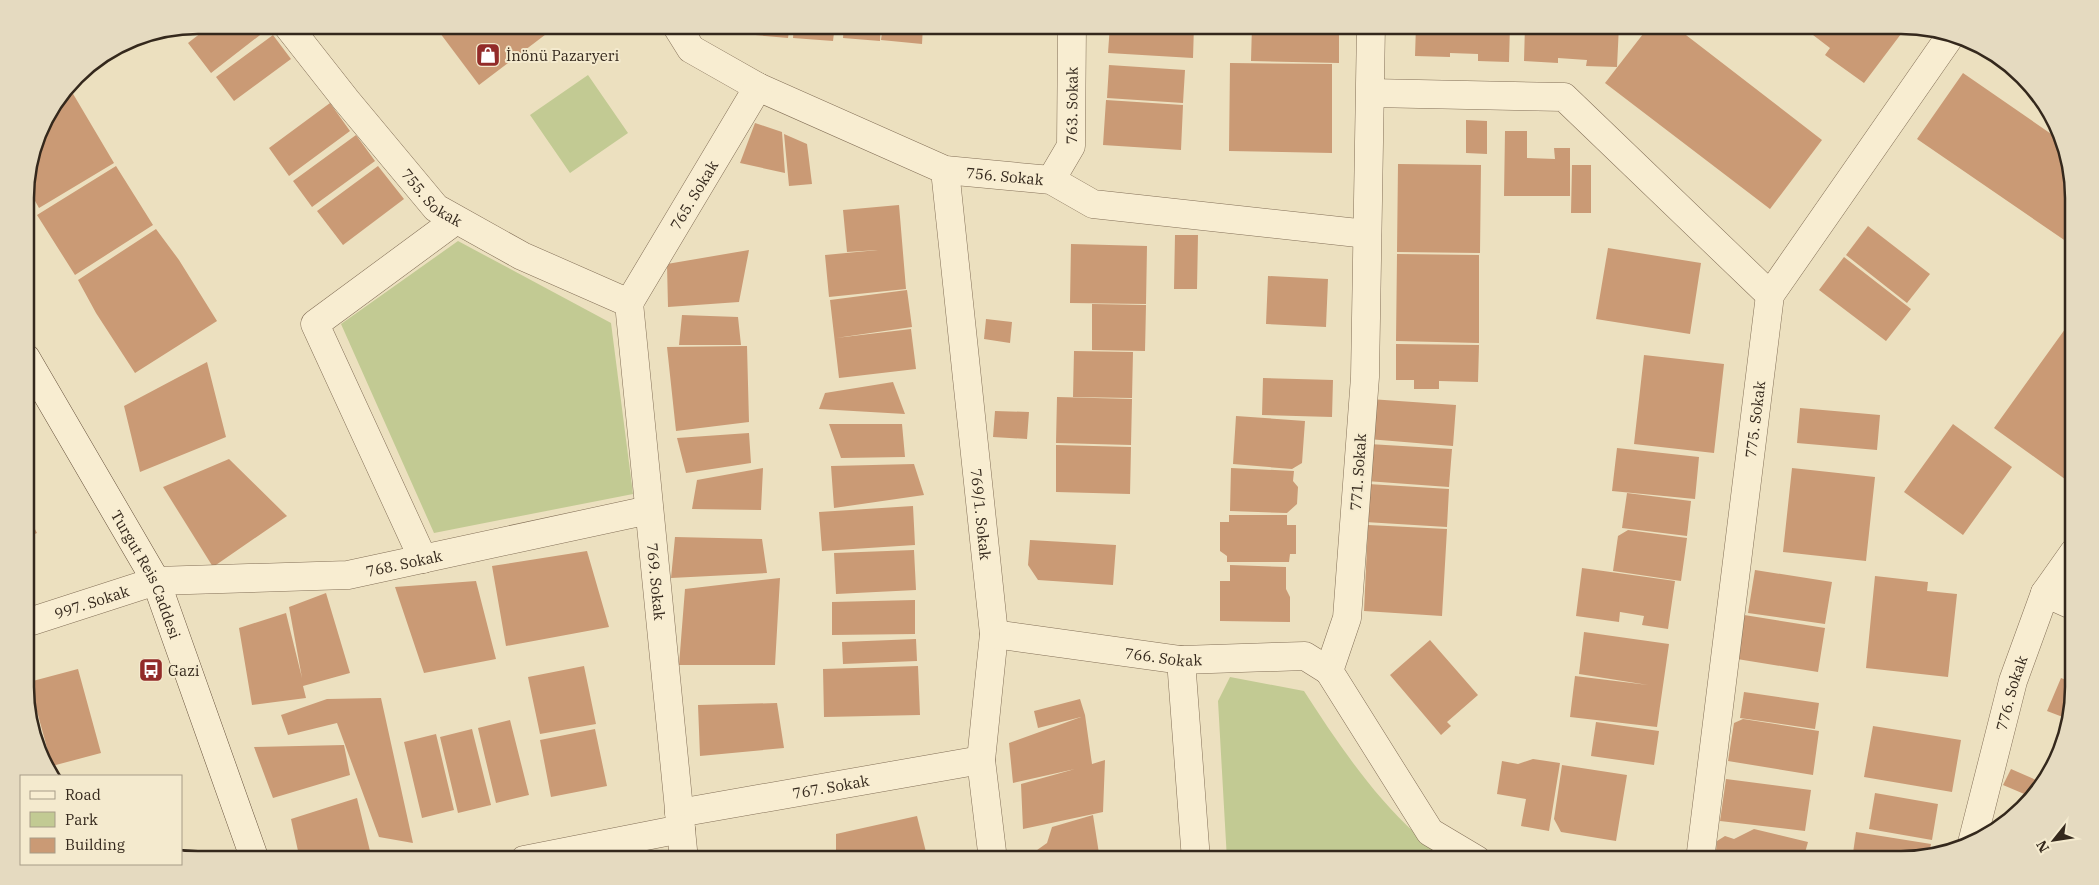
<svg xmlns="http://www.w3.org/2000/svg" width="2099" height="885" font-family="'IBM Plex Serif',serif">
	<rect width="100%" height="100%" fill="#ece0bf"/>
	<path fill="#c2ca93" d="M 588,75 L 628,133 L 570,173 L 530,115 Z
		M 458,241 L 611,323 L 633,494 L 434,533 L 341,324 Z
		M 1230,677 L 1304,691 C 1337,742 1371,793 1416,834 C 1426,843 1436,853 1449,860 L 1227,860 L 1218,701 Z"/>
	<path fill="#ca9a75" d="M 211,25 L 267,25 L 269,28 L 211,73 L 188,43 Z
		M 434,25 L 558,25 L 479,85 Z
		M 744,25 L 790,25 L 788,38 L 744,34 Z
		M 794,25 L 835,25 L 833,41 L 793,38 Z
		M 844,25 L 881,25 L 880,41 L 843,38 Z
		M 883,25 L 923,25 L 922,44 L 881,40 Z
		M 1110,25 L 1194,25 L 1193,58 L 1108,53 Z
		M 1252,25 L 1339,25 L 1339,63 L 1251,61 Z
		M 1416,25 L 1510,25 L 1509,62 L 1478,61 L 1478,54 L 1450,53 L 1450,57 L 1415,56 Z
		M 1525,25 L 1619,25 L 1617,67 L 1586,66 L 1587,60 L 1558,58 L 1558,63 L 1524,61 Z
		M 1650,25 L 1673,25 L 1822,140 L 1770,209 L 1605,83 Z
		M 1800,25 L 1902,25 L 1907,26 L 1864,83 L 1825,55 L 1830,48 Z
		M 273,35 L 291,59 L 234,101 L 216,77 Z
		M 1230,63 L 1332,64 L 1332,153 L 1229,151 Z
		M 1109,65 L 1185,70 L 1183,103 L 1107,98 Z
		M 1963,73 L 2057,138 L 2073,175 L 2073,246 L 1917,139 Z
		M 69,87 L 114,163 L 39,208 L 26,185 L 43,121 Z
		M 1106,100 L 1183,105 L 1181,150 L 1103,145 Z
		M 330,103 L 350,131 L 289,176 L 269,148 Z
		M 1466,120 L 1487,121 L 1487,154 L 1466,153 Z
		M 755,123 L 782,132 L 785,173 L 740,163 Z
		M 1505,131 L 1527,131 L 1527,158 L 1555,159 L 1554,148 L 1570,148 L 1570,196 L 1504,196 Z
		M 784,134 L 807,144 L 812,184 L 789,186 Z
		M 356,135 L 375,161 L 312,207 L 293,181 Z
		M 1398,164 L 1481,165 L 1480,253 L 1397,252 Z
		M 1572,165 L 1591,165 L 1591,213 L 1571,213 Z
		M 116,166 L 153,225 L 75,275 L 37,215 Z
		M 378,166 L 404,199 L 343,245 L 317,211 Z
		M 899,205 L 906,289 L 829,297 L 825,255 L 878,250 L 847,252 L 843,210 Z
		M 1868,226 L 1930,274 L 1907,303 L 1846,255 Z
		M 156,229 L 179,260 L 217,321 L 135,373 L 96,313 L 78,280 Z
		M 1175,235 L 1198,235 L 1197,289 L 1174,289 Z
		M 1071,244 L 1147,246 L 1146,304 L 1070,303 Z
		M 1608,248 L 1701,263 L 1690,334 L 1596,319 Z
		M 749,250 L 739,302 L 668,307 L 667,264 Z
		M 1397,254 L 1479,255 L 1479,343 L 1396,341 Z
		M 1844,257 L 1911,309 L 1886,341 L 1819,290 Z
		M 1268,276 L 1328,279 L 1326,327 L 1266,324 Z
		M 907,290 L 912,327 L 836,338 L 911,329 L 916,369 L 839,378 L 830,300 Z
		M 1092,304 L 1146,305 L 1145,351 L 1092,350 Z
		M 682,315 L 738,317 L 741,345 L 679,345 Z
		M 2073,318 L 2073,477 L 2069,482 L 1994,428 Z
		M 986,319 L 1012,322 L 1010,343 L 984,339 Z
		M 1396,344 L 1479,345 L 1478,382 L 1439,381 L 1439,389 L 1414,389 L 1414,380 L 1396,380 Z
		M 747,346 L 749,422 L 676,431 L 667,347 Z
		M 1074,351 L 1133,352 L 1132,398 L 1073,397 Z
		M 1644,355 L 1724,364 L 1714,453 L 1634,444 Z
		M 207,362 L 226,437 L 140,472 L 124,406 Z
		M 1263,378 L 1333,380 L 1332,417 L 1262,415 Z
		M 893,382 L 905,414 L 819,409 L 825,393 Z
		M 1057,397 L 1132,399 L 1131,445 L 1056,443 Z
		M 1370,399 L 1456,405 L 1453,446 L 1368,439 Z
		M 1800,408 L 1880,415 L 1877,450 L 1797,443 Z
		M 995,411 L 1029,412 L 1027,439 L 993,437 Z
		M 1236,416 L 1305,421 L 1302,463 L 1292,469 L 1233,464 Z
		M 829,424 L 902,424 L 905,457 L 841,458 Z
		M 1953,424 L 2012,467 L 1963,535 L 1904,492 Z
		M 749,433 L 751,463 L 686,473 L 677,438 Z
		M 1369,444 L 1452,449 L 1449,487 L 1366,481 Z
		M 1056,445 L 1131,447 L 1130,494 L 1056,492 Z
		M 1617,448 L 1699,457 L 1695,499 L 1612,491 Z
		M 229,459 L 287,516 L 213,567 L 163,487 Z
		M 914,464 L 924,495 L 834,508 L 831,466 Z
		M 763,468 L 761,510 L 692,509 L 697,480 Z
		M 1231,468 L 1294,471 L 1293,481 L 1298,487 L 1297,504 L 1287,513 L 1230,511 Z
		M 1792,468 L 1875,477 L 1866,561 L 1783,552 Z
		M 1368,484 L 1449,489 L 1447,527 L 1365,522 Z
		M 1627,493 L 1691,501 L 1687,536 L 1622,528 Z
		M 913,506 L 915,545 L 822,551 L 819,512 Z
		M 26,512 L 37,533 L 26,538 Z
		M 1229,515 L 1287,515 L 1287,525 L 1296,525 L 1296,554 L 1290,554 L 1289,562 L 1227,562 L 1227,556 L 1220,551 L 1220,522 L 1229,522 Z
		M 1368,525 L 1447,529 L 1442,616 L 1364,611 Z
		M 1628,530 L 1687,538 L 1681,581 L 1613,571 L 1618,536 Z
		M 675,537 L 762,539 L 767,573 L 671,578 Z
		M 1030,540 L 1116,545 L 1113,585 L 1038,580 L 1028,565 Z
		M 914,550 L 916,590 L 836,594 L 834,553 Z
		M 587,551 L 609,627 L 506,646 L 492,566 Z
		M 1230,565 L 1286,567 L 1286,589 L 1290,597 L 1290,622 L 1220,621 L 1220,581 L 1230,581 Z
		M 1582,568 L 1675,581 L 1668,629 L 1642,625 L 1644,616 L 1620,612 L 1619,622 L 1576,616 Z
		M 1755,570 L 1832,582 L 1825,624 L 1748,613 Z
		M 1875,576 L 1928,582 L 1927,591 L 1957,594 L 1948,677 L 1866,668 Z
		M 780,578 L 775,665 L 679,665 L 685,589 Z
		M 476,581 L 496,659 L 424,673 L 395,587 Z
		M 326,593 L 350,673 L 303,686 L 306,698 L 252,705 L 239,628 L 286,613 L 302,678 L 289,607 Z
		M 915,600 L 915,634 L 832,635 L 832,602 Z
		M 1738,614 L 1825,628 L 1818,672 L 1731,658 Z
		M 1584,632 L 1669,644 L 1657,727 L 1570,717 L 1575,676 L 1648,685 L 1579,674 Z
		M 916,639 L 917,661 L 843,664 L 842,642 Z
		M 1430,640 L 1478,695 L 1447,722 L 1451,726 L 1441,735 L 1390,675 Z
		M 584,666 L 596,724 L 540,734 L 528,677 Z
		M 918,666 L 920,715 L 824,717 L 823,669 Z
		M 78,669 L 101,753 L 52,766 L 29,682 Z
		M 2061,678 L 2074,683 L 2068,719 L 2047,711 Z
		M 1744,692 L 1819,703 L 1815,729 L 1740,718 Z
		M 381,698 L 413,843 L 379,837 L 337,723 L 288,735 L 281,715 L 327,699 Z
		M 1080,699 L 1085,715 L 1092,764 L 1105,760 L 1103,812 L 1023,829 L 1021,784 L 1075,769 L 1013,783 L 1009,743 L 1081,717 L 1038,728 L 1034,711 Z
		M 777,703 L 784,748 L 700,756 L 698,705 Z
		M 1743,719 L 1819,731 L 1813,775 L 1728,761 L 1734,723 Z
		M 510,720 L 529,795 L 496,803 L 478,728 Z
		M 1596,722 L 1659,731 L 1654,765 L 1591,756 Z
		M 1873,726 L 1961,740 L 1952,792 L 1864,777 Z
		M 472,729 L 491,805 L 458,813 L 440,737 Z
		M 595,729 L 607,786 L 551,797 L 540,740 Z
		M 436,734 L 454,810 L 422,818 L 404,742 Z
		M 344,745 L 350,775 L 273,798 L 254,747 Z
		M 1533,759 L 1560,763 L 1549,831 L 1521,826 L 1526,799 L 1497,794 L 1502,761 L 1518,764 Z
		M 1562,765 L 1627,775 L 1616,841 L 1561,832 L 1554,819 Z
		M 2011,769 L 2036,780 L 2029,796 L 2003,785 Z
		M 1726,779 L 1811,790 L 1805,831 L 1720,821 Z
		M 1875,793 L 1938,804 L 1932,840 L 1869,829 Z
		M 357,798 L 370,851 L 300,860 L 291,819 Z
		M 1093,815 L 1100,860 L 1023,860 L 1047,843 L 1052,827 Z
		M 917,816 L 928,860 L 836,860 L 836,834 Z
		M 1754,829 L 1808,842 L 1803,860 L 1715,860 L 1717,841 L 1725,836 L 1734,839 Z
		M 1856,832 L 1931,844 L 1929,856 L 1913,860 L 1852,860 Z
		M 798,852 L 799,860 L 710,860 L 709,855 Z"/>
	<g fill="none" stroke-linecap="round" stroke-linejoin="round">
		<defs>
			<g id="minor">
				<path id="s1" d="M 287,25 L 346,100 L 436,208 L 522,256 L 629,303"/>
				<path id="s2" d="M 676,25 L 691,49 L 758,87 L 945,170 L 1051,180 L 1093,204 L 1367,234"/>
				<path d="M 1371,25 L 1365,377 L 1347,618 L 1329,671 L 1430,832 L 1477,860"/>
				<path d="M 1371,93 L 1564,97 L 1770,295"/>
				<path id="s3" d="M 945,170 L 994,634 L 981,760 L 993,860"/>
				<path id="s4" d="M 1051,180 L 1071,146 L 1072,25"/>
				<path id="s5" d="M 629,303 L 684,860"/>
				<path id="s6" d="M 629,303 L 758,87"/>
				<path d="M 423,559 L 315,324 L 456,220"/>
				<path d="M 2045,593 L 2074,606"/>
				<path id="s7" d="M 26,623 L 156,581 L 348,575 L 649,510"/>
				<path id="s8" d="M 994,634 L 1181,660 L 1305,656 L 1329,671"/>
				<path d="M 1181,660 L 1196,860"/>
				<path id="s9" d="M 679,813 L 981,760"/>
				<path id="s10" d="M 1972,843 L 2013,681 L 2045,593 L 2074,552"/>
				<path d="M 524,860 L 681,829"/>
				<path id="s11" d="M 1700,860 L 1770,295 L 1951,35"/>
			</g>
			<g id="secondary">
				<path id="s12" d="M 26,358 L 156,581 L 255,860"/>
			</g>
		</defs>
		<use href="#minor" stroke="#847058" stroke-width="29"/>
		<use href="#secondary" stroke="#66513b" stroke-width="29"/>
		<use href="#minor" stroke="#f8edd1" stroke-width="28"/>
		<use href="#secondary" stroke="#f8edd1" stroke-width="28"/>
	</g>
	<defs>
		<symbol id="shop-square" viewBox="-11 -11 22 22"><rect x="-9" y="-9" width="18" height="18" rx="4" fill="#922b29" stroke="#f4eace"/><path d="M-5-2.5h2.3a2.7 3.5 0 0 1 5.4 0H5L5.5 6h-11ZM-1.5-2.5h3a1.5 2.3 0 0 0-3 0Z" fill="#fff"/></symbol>
		<symbol id="bus-square" viewBox="-11 -11 22 22"><rect x="-9" y="-9" width="18" height="18" rx="4" fill="#922b29" stroke="#f4eace"/><path d="M-5-6H5V4H4V6H2V4H-2V6H-4V4H-5ZM-3.5-4V0h7V-4ZM-3.5 1.2v1.5H-2V1.2ZM2 1.2v1.5H3.5V1.2Z" fill="#fff"/></symbol>
	</defs>
	<g fill-rule="evenodd">
		<use href="#shop-square" x="474" y="41" width="28" height="28"/>
		<use href="#bus-square" x="137" y="656" width="28" height="28"/>
	</g>
	<g text-anchor="middle" dominant-baseline="central" stroke-width="4" stroke-linejoin="round" paint-order="stroke">
		<g font-size="15" fill="#34281c" stroke="#f4eace" text-anchor="start">
			<text x="506" y="55">İnönü Pazaryeri</text>
			<text x="168" y="670">Gazi</text>
		</g>
		<g font-size="15" fill="#34281c" stroke="#f4eace">
			<text stroke="none"><textPath href="#s4" startOffset="80">763. Sokak</textPath></text>
			<text stroke="none"><textPath href="#s2" startOffset="370">756. Sokak</textPath></text>
			<text stroke="none"><textPath href="#s1" startOffset="226">755. Sokak</textPath></text>
			<text stroke="none"><textPath href="#s6" startOffset="126">765. Sokak</textPath></text>
			<text stroke="none"><textPath href="#s11" startOffset="444">775. Sokak</textPath></text>
			<text transform="translate(1358 472) rotate(-86)">771. Sokak</text>
			<text stroke="none"><textPath href="#s3" startOffset="346">769/1. Sokak</textPath></text>
			<text stroke="none"><textPath href="#s7" startOffset="386">768. Sokak</textPath></text>
			<text stroke="none"><textPath href="#s12" startOffset="248">Turgut Reis Caddesi</textPath></text>
			<text stroke="none"><textPath href="#s5" startOffset="280">769. Sokak</textPath></text>
			<text stroke="none"><textPath href="#s7" startOffset="69">997. Sokak</textPath></text>
			<text stroke="none"><textPath href="#s8" startOffset="171">766. Sokak</textPath></text>
			<text stroke="none"><textPath href="#s10" startOffset="155">776. Sokak</textPath></text>
			<text stroke="none"><textPath href="#s9" startOffset="154">767. Sokak</textPath></text>
		</g>
	</g>
	<path d="M0 0H2099V885H0ZM198 34H1901A164 164 0 0 1 2065 198V687A164 164 0 0 1 1901 851H198A164 164 0 0 1 34 687V198A164 164 0 0 1 198 34Z" fill="#e5dac0" fill-rule="evenodd"/>
	<path fill="none" stroke="#34281c" stroke-width="2.5" d="M198 34H1901A164 164 0 0 1 2065 198V687A164 164 0 0 1 1901 851H198A164 164 0 0 1 34 687V198A164 164 0 0 1 198 34Z"/>
	<rect x="20" y="775" width="162" height="90" fill="#f4eace" stroke="#a79c87"/>
	<rect x="30" y="791" width="25" height="8" fill="#f8edd1" stroke="#a79c87"/>
	<text x="65" y="800" font-size="15" fill="#34281c">Road</text>
	<rect x="30" y="812" width="25" height="15" fill="#c2ca93" stroke="#a79c87"/>
	<text x="65" y="825" font-size="15" fill="#34281c">Park</text>
	<rect x="30" y="838" width="25" height="15" fill="#ca9a75" stroke="#a79c87"/>
	<text x="65" y="850" font-size="15" fill="#34281c">Building</text>
	<g transform="translate(2054 840) rotate(240)" stroke="#f4eace" stroke-width="4" paint-order="stroke">
	<path d="M0-4L9 19L0 12L-9 19Z" fill="#34281c"/>
	<text y="-8" font-size="14" font-weight="bold" text-anchor="middle" fill="#34281c">N</text>
	</g>
</svg>
